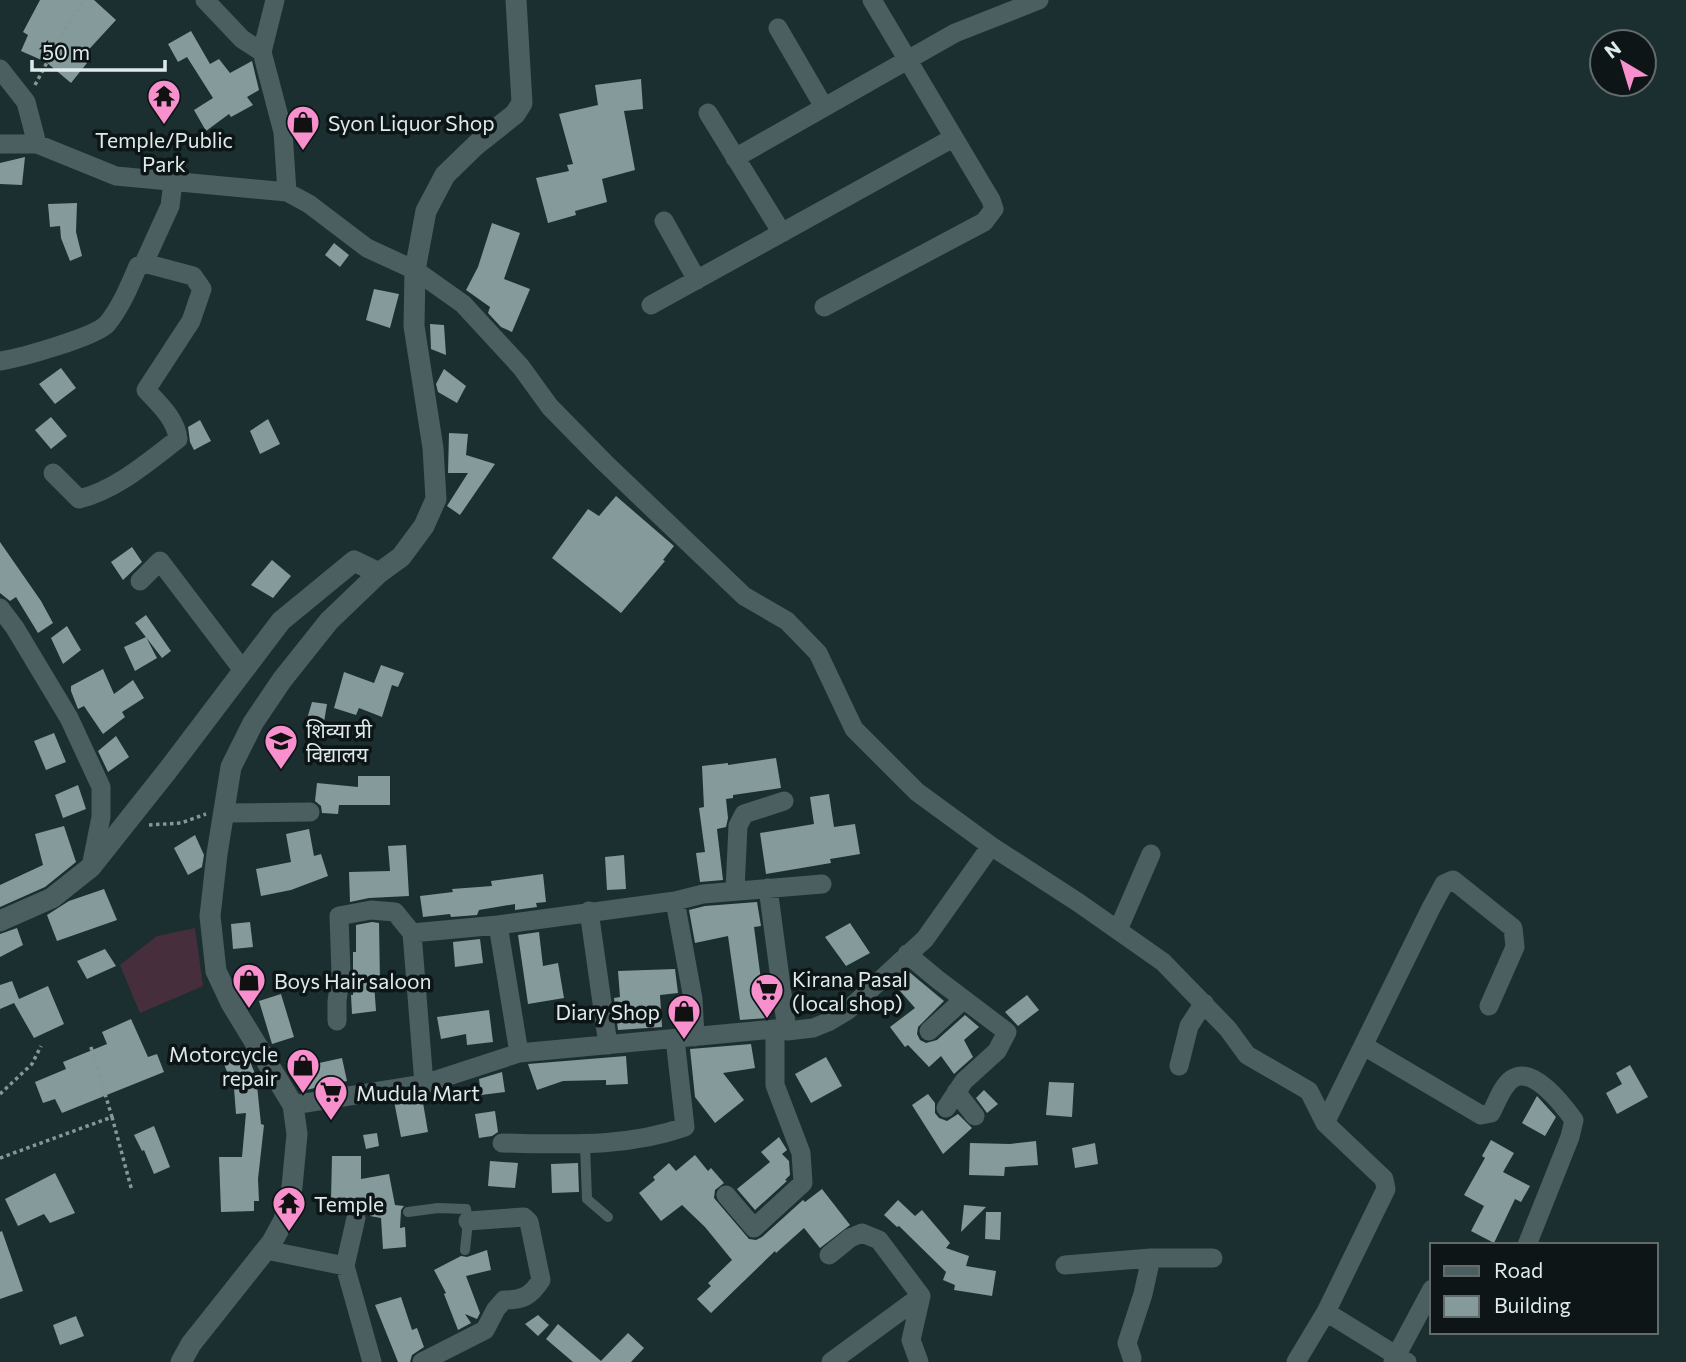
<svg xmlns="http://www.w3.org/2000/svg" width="1686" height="1362" font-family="Commissioner,'Noto Sans Devanagari',sans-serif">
	<rect width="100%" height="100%" fill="#1c2f30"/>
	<path fill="#472e3c" d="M 195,928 L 203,986 L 140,1013 L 120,965 L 157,936 Z"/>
	<path fill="#849a9b" d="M 40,0 L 94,0 L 116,20 L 81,58 L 87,63 L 71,83 L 46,62 L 21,51 L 28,35 L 23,32 Z
		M 191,31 L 210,64 L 219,59 L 230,73 L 252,61 L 259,90 L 247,97 L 253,105 L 231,117 L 229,114 L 206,131 L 194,110 L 213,98 L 187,57 L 178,62 L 168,44 Z
		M 641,79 L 643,109 L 624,111 L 635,170 L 602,179 L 607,202 L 575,211 L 576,215 L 548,223 L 536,178 L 569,171 L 567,165 L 573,164 L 559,114 L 598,105 L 595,85 Z
		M 25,157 L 22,185 L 0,184 L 0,163 Z
		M 77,203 L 76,232 L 82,256 L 70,261 L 61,238 L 60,226 L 50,227 L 48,204 Z
		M 492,223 L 520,233 L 504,279 L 530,289 L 512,332 L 501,327 L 488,313 L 490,307 L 466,290 L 478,267 Z
		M 334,243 L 349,255 L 340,267 L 325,255 Z
		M 374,289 L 399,294 L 390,328 L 366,320 Z
		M 430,324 L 444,325 L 446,355 L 431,349 Z
		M 61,368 L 76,388 L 55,404 L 39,384 Z
		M 444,369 L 466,386 L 457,403 L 438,392 L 436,384 Z
		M 51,417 L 67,436 L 51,449 L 35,430 Z
		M 268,419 L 280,444 L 260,454 L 250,431 Z
		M 200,420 L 211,441 L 194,450 L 190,442 L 188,427 Z
		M 449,433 L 468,434 L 466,455 L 495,464 L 460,515 L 447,506 L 468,473 L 448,473 Z
		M 616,496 L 674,546 L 663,560 L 665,561 L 621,613 L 552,558 L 588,509 L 599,516 Z
		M 0,542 L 41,601 L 53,623 L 38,633 L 16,597 L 10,601 L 0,593 Z
		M 132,547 L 142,562 L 123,580 L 111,562 Z
		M 272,560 L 291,576 L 273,598 L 251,585 Z
		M 146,615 L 171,651 L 162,658 L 135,623 Z
		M 67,626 L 81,650 L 63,664 L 51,638 Z
		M 146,637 L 157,658 L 135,671 L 124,647 Z
		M 381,665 L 404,673 L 398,687 L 392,685 L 382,717 L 359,708 L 356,715 L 334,708 L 344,672 L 374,683 Z
		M 103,669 L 114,694 L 133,680 L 144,698 L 122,712 L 125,717 L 103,734 L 84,706 L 78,709 L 71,691 L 71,686 Z
		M 312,702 L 327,704 L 324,722 L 307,719 Z
		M 54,733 L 66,762 L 46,770 L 34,741 Z
		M 116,736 L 129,757 L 108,772 L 98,751 Z
		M 776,758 L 781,788 L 733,795 L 733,798 L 726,799 L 728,818 L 726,827 L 717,829 L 723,880 L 700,882 L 696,853 L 705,852 L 699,808 L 704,807 L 702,766 L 728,763 L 728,765 Z
		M 358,776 L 390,776 L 390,805 L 339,805 L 338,814 L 322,813 L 321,806 L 315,801 L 317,783 L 358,787 Z
		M 78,785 L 86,809 L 63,818 L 55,795 Z
		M 829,794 L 834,827 L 855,824 L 860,854 L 830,859 L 831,863 L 766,874 L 760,833 L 814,824 L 810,797 Z
		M 64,826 L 76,862 L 45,887 L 0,907 L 0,885 L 43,865 L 35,834 Z
		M 309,829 L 314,856 L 321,854 L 328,876 L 291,890 L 261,896 L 256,869 L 291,862 L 286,834 Z
		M 195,835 L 204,855 L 202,867 L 188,875 L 174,848 Z
		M 406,845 L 409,896 L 369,898 L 350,902 L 349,872 L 390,871 L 388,846 Z
		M 624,855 L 626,889 L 607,890 L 605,857 Z
		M 543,874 L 546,902 L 536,903 L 537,907 L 515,910 L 515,904 L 479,910 L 477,915 L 451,917 L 450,914 L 423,917 L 420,896 L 453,892 L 452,889 L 492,886 L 491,881 Z
		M 104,889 L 117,920 L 57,941 L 47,915 L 69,901 Z
		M 757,902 L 761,926 L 754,927 L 766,1018 L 740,1020 L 728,936 L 695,943 L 689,910 L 705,906 Z
		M 250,922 L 253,947 L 233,949 L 231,924 Z
		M 372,922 L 379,923 L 380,983 L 374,983 L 376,1011 L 352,1014 L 351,995 L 353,995 L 353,952 L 356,952 L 356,925 Z
		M 850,923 L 870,953 L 846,966 L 825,937 Z
		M 17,928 L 23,945 L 0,957 L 0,934 Z
		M 539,932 L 543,966 L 558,963 L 564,998 L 528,1004 L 518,935 Z
		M 480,939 L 483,963 L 455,967 L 453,942 Z
		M 105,949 L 116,966 L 87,979 L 77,961 Z
		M 675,969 L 678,993 L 660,995 L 662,1027 L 618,1030 L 614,998 L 620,997 L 618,971 Z
		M 908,971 L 944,1001 L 918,1027 L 917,1034 L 920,1040 L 926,1043 L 937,1040 L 965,1015 L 979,1027 L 964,1040 L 973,1057 L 954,1074 L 941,1056 L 929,1067 L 908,1045 L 905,1047 L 890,1027 L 915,1008 L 894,984 Z
		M 12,981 L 19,999 L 48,986 L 64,1024 L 34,1038 L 14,1003 L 0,1009 L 0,985 Z
		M 281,994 L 294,1037 L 272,1044 L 259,1001 Z
		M 1027,995 L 1039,1010 L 1018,1026 L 1005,1012 Z
		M 489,1010 L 493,1042 L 467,1045 L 466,1034 L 441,1039 L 437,1017 Z
		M 131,1019 L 148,1057 L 157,1054 L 164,1072 L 62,1113 L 55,1099 L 43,1103 L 35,1082 L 66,1069 L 63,1062 L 107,1044 L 102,1032 Z
		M 751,1044 L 755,1068 L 723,1073 L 744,1100 L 715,1123 L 695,1097 L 690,1049 Z
		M 246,1052 L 256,1076 L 261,1124 L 264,1125 L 258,1179 L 259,1201 L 254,1201 L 254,1211 L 221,1212 L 219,1157 L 242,1157 L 246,1113 L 236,1114 L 234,1088 L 223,1062 Z
		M 626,1056 L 628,1084 L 606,1085 L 606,1080 L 563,1081 L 537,1090 L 528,1064 Z
		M 826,1057 L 842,1086 L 811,1103 L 795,1074 Z
		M 342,1058 L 347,1081 L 301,1091 L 296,1068 Z
		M 1630,1065 L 1648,1097 L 1617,1114 L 1606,1093 L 1622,1084 L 1616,1073 Z
		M 502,1072 L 505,1092 L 481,1095 L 479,1079 Z
		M 1049,1082 L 1074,1083 L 1072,1117 L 1046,1115 Z
		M 984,1090 L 998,1104 L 987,1113 L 976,1098 Z
		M 928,1094 L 935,1103 L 935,1113 L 939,1118 L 947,1121 L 958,1114 L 972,1128 L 943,1154 L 912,1105 Z
		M 1537,1096 L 1556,1117 L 1545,1136 L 1522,1123 Z
		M 422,1097 L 428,1132 L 401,1137 L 394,1101 Z
		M 495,1111 L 498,1132 L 492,1136 L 479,1138 L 475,1114 Z
		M 154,1126 L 170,1167 L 154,1174 L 144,1150 L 142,1151 L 134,1135 Z
		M 377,1133 L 379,1146 L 366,1149 L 363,1135 Z
		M 779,1137 L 787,1150 L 782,1154 L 789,1161 L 790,1175 L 785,1180 L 787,1181 L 755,1210 L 737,1189 L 770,1162 L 761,1152 Z
		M 1491,1140 L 1514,1153 L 1503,1172 L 1530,1186 L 1521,1202 L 1515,1199 L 1494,1243 L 1471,1231 L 1484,1206 L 1464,1195 L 1485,1158 L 1482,1156 Z
		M 1036,1141 L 1038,1165 L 1005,1167 L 1004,1176 L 969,1175 L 970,1143 L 1010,1144 Z
		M 1095,1143 L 1098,1164 L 1075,1168 L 1072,1148 Z
		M 695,1155 L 708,1171 L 711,1168 L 724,1183 L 715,1190 L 714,1198 L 749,1239 L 756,1240 L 762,1237 L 803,1200 L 805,1202 L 822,1189 L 850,1225 L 820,1248 L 804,1228 L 776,1253 L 775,1251 L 711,1313 L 697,1299 L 711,1286 L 708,1283 L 732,1260 L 705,1227 L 682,1205 L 661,1221 L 639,1193 L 655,1180 L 653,1177 L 669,1163 L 676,1171 Z
		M 332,1156 L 361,1156 L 361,1179 L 389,1174 L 395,1205 L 404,1206 L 401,1210 L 400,1228 L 405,1227 L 406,1247 L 383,1249 L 381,1218 L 370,1216 L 374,1200 L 331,1199 Z
		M 490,1161 L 518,1163 L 515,1188 L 488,1186 Z
		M 578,1163 L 579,1192 L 552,1193 L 551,1164 Z
		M 55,1173 L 75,1213 L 50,1223 L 44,1214 L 18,1226 L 5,1199 Z
		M 898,1200 L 915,1216 L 922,1210 L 950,1243 L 946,1248 L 969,1256 L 966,1266 L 996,1271 L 992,1296 L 954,1290 L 955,1285 L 943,1280 L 946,1272 L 899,1226 L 897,1227 L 884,1215 Z
		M 964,1205 L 986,1207 L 961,1232 Z
		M 986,1212 L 1001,1212 L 1000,1240 L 985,1239 Z
		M 2,1231 L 23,1291 L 0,1299 L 0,1232 Z
		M 487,1250 L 491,1270 L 466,1276 L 480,1313 L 477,1319 L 465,1314 L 471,1323 L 458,1330 L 444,1294 L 446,1293 L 434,1270 L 461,1256 L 467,1257 Z
		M 401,1297 L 412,1330 L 417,1328 L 424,1347 L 412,1355 L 410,1362 L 398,1362 L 375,1305 Z
		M 538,1315 L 549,1325 L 538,1336 L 525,1324 Z
		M 76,1316 L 84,1336 L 60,1345 L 53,1325 Z
		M 558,1324 L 601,1361 L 628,1333 L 644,1348 L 631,1362 L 573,1362 L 546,1339 Z"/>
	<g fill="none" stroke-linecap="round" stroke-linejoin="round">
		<path stroke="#879696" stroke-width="3.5" stroke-dasharray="3.5 3.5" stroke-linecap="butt" d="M 35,85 L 67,25 L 85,0
			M 149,825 L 181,823 L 206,814
			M 0,1094 L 32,1064 L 41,1046
			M 112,1117 L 132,1191
			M 0,1158 L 112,1117 L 90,1044"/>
		<path stroke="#4b5f60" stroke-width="10" d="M 585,1145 L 587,1199 L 608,1217
			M 408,1212 L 438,1208 L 466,1209 L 468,1221 L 465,1250"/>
		<path stroke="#4b5f60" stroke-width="19" d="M 205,0 L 242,39 L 262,52
			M 275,0 L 262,52 L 283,132 L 287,192
			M 778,28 L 824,107
			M 0,69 L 26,102 L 37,144
			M 708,113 L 782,233
			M 0,144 L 37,144 L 116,176 L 287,192 L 309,204 L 367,248 L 415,270 L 463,304 L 521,367 L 550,407 L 604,462 L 744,596 L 787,621 L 818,653 L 854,729 L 917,792 L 991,846 L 1079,903 L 1163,962 L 1228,1029 L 1247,1055 L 1309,1091 L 1325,1123 L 1384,1179 L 1386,1189 L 1326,1312 L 1296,1362
			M 735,158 L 955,33 L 1039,0
			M 664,221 L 697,280
			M 651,305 L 953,138
			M 824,307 L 984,222 L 994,209 L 991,200 L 872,0
			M 0,361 C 20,358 95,337 107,324 C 121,307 130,285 138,266 L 144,263
			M 53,473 L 79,499 C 116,490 148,462 178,439 C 176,419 159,404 146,390 L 191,321 L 202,289 L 193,276 L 144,263 L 170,206 L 173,182
			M 140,581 L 160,561 L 242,669
			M 0,608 L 15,628 L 69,718 L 101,787 L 101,817 L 91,867
			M 225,813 L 310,812
			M 768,888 L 787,1031
			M 735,890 L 738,826 L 744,814 L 784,801
			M 675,901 L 693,999 L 695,1037
			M 589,911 L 608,1045
			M 498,925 L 519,1053
			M 1118,930 L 1151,854
			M 412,933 L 498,925 L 675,901 L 703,894 L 822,884
			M 907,954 L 937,979 L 1007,1032 L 997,1051 L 964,1081 L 946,1108
			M 337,1021 L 337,1001 L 341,973 L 339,916 L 371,910 L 395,912 L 412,933 L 424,1084
			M 929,1031 L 963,1000
			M 1364,1046 L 1481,1115 L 1491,1113 C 1497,1102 1502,1086 1512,1079 C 1533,1065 1563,1105 1574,1120 L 1570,1137 L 1527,1245
			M 1179,1066 L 1189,1026 L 1204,1003
			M 956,1092 L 975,1116
			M 293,1105 L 424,1084 L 519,1053 L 775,1029 L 787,1031 L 813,1028 L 828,1022 L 848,1010 L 925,939 L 991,846
			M 1325,1123 L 1431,908 L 1444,884 L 1453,880 L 1513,928 L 1515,947 L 1489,1006
			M 502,1143 C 565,1144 625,1148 685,1127 L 675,1039
			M 726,1195 L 754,1228 L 803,1183 L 801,1153 L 775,1085 L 775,1029
			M 356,1218 L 345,1266 L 372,1362
			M 266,1250 L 345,1266
			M 829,1255 L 850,1238 L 862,1233 L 879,1240 L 921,1296
			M 1065,1265 L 1151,1258 L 1213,1258
			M 1326,1312 L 1407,1362
			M 1132,1358 L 1127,1343 L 1143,1294 L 1151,1258
			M 422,1362 L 485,1330 L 496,1309 L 504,1300 C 523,1300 531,1296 541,1280 L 529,1222 L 524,1217 L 468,1221
			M 831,1362 L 921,1296 L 911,1340 L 919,1362
			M 1393,1362 L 1432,1289"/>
		<path stroke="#4b5f60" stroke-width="21" d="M 0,921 L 52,898 L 91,867 L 168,770 L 281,621 L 354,561 L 379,573
			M 181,1362 L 191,1344 L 272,1242 L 284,1220 L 292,1187 L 297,1134 L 293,1105 L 231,1003 L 216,971 L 210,916 L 217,854 L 231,767 L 253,723 L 282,680 L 329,621 L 379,573 L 401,557 L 424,526 L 436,499 L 433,448 L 414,326 L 415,270 L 426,211 L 445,175 L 476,145 L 515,114 L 522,103 L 516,0"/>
	</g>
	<defs>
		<symbol id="temple-pin" viewBox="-11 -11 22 30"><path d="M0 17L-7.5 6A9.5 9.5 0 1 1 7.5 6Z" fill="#f790cd" stroke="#0d1516"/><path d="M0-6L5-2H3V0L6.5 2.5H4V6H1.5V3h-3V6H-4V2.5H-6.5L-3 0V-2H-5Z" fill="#111"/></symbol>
		<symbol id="shop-pin" viewBox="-11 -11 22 30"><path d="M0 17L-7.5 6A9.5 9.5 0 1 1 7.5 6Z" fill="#f790cd" stroke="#0d1516"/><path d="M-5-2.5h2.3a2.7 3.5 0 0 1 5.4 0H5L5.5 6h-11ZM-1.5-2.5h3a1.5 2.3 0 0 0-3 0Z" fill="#111"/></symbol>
		<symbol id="school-pin" viewBox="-11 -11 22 30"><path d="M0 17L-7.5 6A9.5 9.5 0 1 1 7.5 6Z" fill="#f790cd" stroke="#0d1516"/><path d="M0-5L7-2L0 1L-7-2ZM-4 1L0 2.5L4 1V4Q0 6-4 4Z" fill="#111"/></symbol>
		<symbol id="supermarket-pin" viewBox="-11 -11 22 30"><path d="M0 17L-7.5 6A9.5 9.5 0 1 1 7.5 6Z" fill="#f790cd" stroke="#0d1516"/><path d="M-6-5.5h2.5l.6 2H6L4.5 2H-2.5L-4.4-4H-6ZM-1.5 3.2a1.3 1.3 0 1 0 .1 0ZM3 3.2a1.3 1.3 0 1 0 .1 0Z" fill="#111"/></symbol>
	</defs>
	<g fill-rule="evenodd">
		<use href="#temple-pin" x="145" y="77" width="38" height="52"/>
		<use href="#shop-pin" x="284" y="103" width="38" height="52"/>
		<use href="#school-pin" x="262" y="722" width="38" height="52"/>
		<use href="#shop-pin" x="230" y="961" width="38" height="52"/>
		<use href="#supermarket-pin" x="748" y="971" width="38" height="52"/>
		<use href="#shop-pin" x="665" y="992" width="38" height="52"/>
		<use href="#shop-pin" x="284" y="1046" width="38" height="52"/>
		<use href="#supermarket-pin" x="312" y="1073" width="38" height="52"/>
		<use href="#temple-pin" x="270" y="1184" width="38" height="52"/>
	</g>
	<g text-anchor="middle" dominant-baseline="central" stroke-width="7" stroke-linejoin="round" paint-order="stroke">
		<g font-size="21" fill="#dfebeb" stroke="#0d1516" text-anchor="start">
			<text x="328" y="122">Syon Liquor Shop</text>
			<text x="164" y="139" text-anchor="middle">Temple/Public<tspan x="164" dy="24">Park</tspan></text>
			<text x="306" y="729">शिव्या प्री<tspan x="306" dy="24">विद्यालय</tspan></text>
			<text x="792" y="978">Kirana Pasal<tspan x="792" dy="24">(local shop)</tspan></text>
			<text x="274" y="980">Boys Hair saloon</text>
			<text x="660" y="1011" text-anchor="end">Diary Shop</text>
			<text x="278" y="1053" text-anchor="end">Motorcycle<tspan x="278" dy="24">repair</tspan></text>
			<text x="356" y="1092">Mudula Mart</text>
			<text x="314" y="1203">Temple</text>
		</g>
	</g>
	<rect x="1430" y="1243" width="228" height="91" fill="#0d1516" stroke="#616b6b" stroke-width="2"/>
	<rect x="1444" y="1266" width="35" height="10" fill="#4b5f60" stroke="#616b6b" stroke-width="2"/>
	<text x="1494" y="1278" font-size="21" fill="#dfebeb">Road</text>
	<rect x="1444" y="1296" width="35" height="21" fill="#849a9b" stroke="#616b6b" stroke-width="2"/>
	<text x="1494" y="1313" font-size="21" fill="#dfebeb">Building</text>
	<g transform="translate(1623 63) rotate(322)"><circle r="33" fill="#0d1516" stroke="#616b6b" stroke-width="2"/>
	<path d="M0-5L12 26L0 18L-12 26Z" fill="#f790cd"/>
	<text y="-10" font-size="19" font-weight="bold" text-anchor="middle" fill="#dfebeb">N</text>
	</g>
	<path d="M32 60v10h133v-10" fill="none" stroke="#dfebeb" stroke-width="3.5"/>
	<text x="42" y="60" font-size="21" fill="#dfebeb" stroke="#0d1516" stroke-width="5" paint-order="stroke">50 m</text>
</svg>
